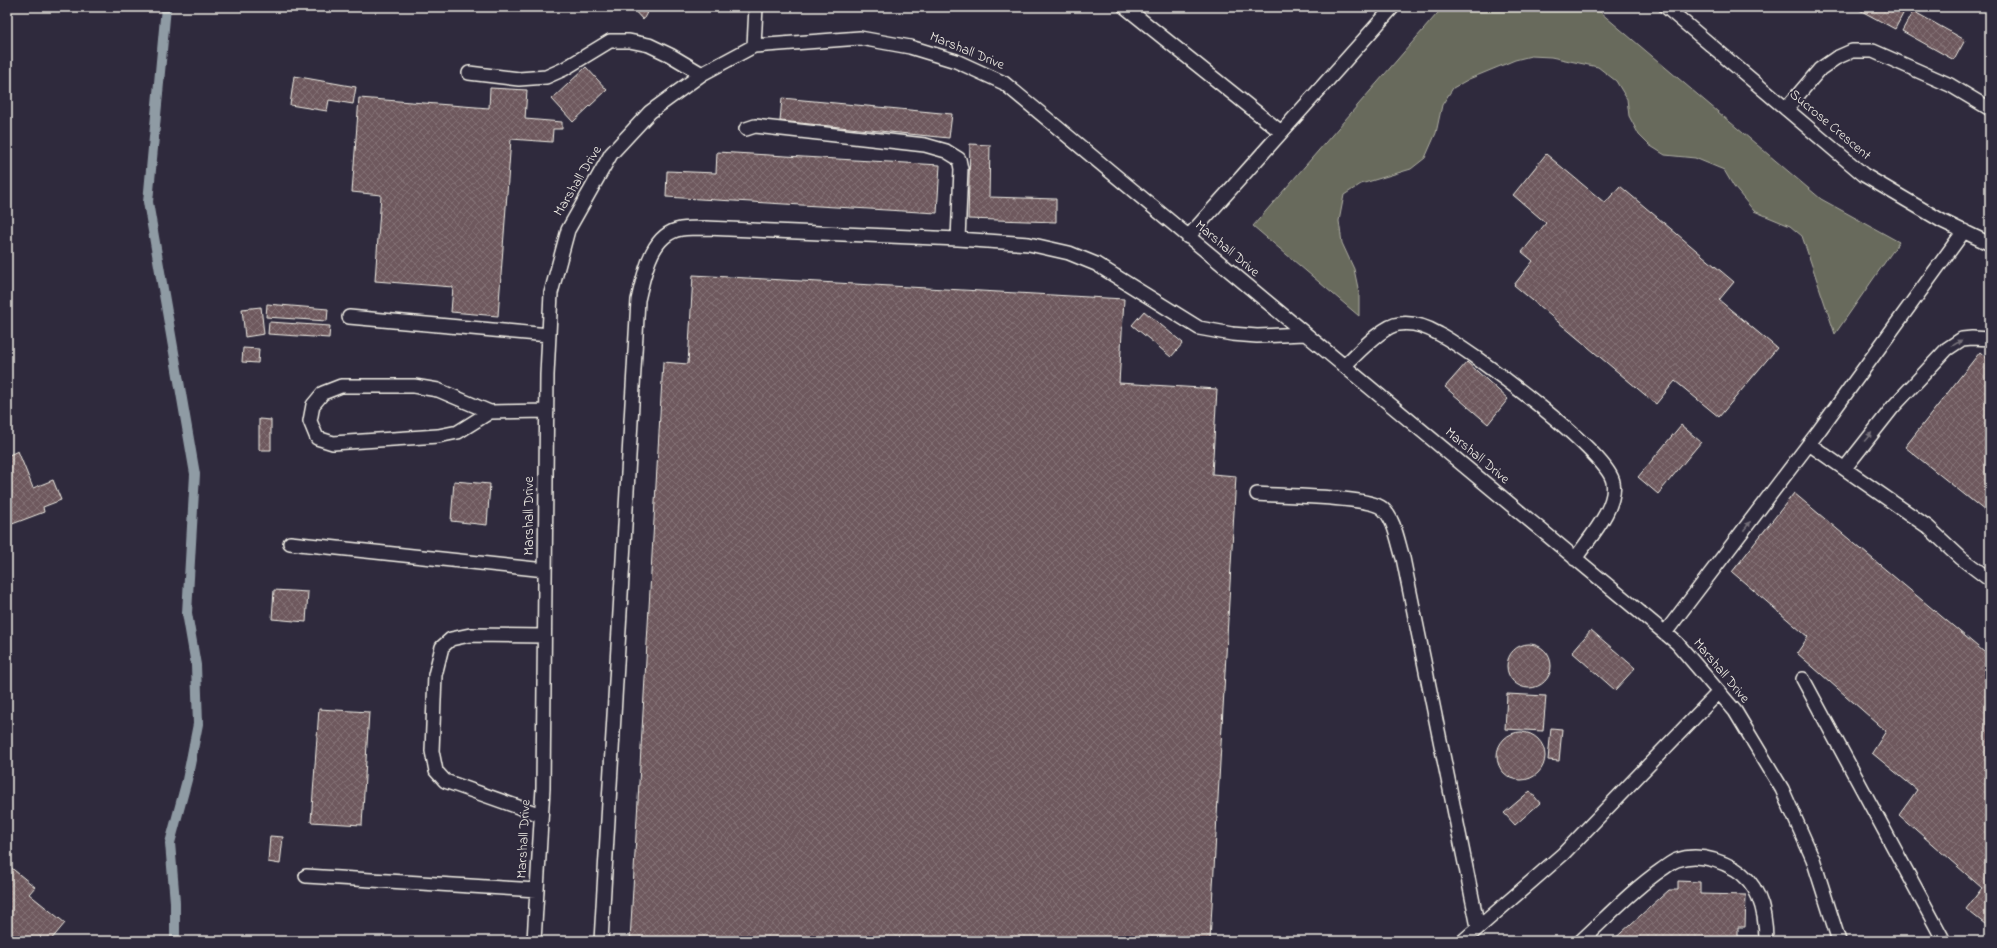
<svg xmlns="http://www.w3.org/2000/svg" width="1997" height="948" font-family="'Indie Flower',sans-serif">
	<defs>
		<pattern id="building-cross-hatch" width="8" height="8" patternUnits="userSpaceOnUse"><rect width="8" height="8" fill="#6e595d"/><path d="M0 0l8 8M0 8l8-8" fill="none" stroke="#837174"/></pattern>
	</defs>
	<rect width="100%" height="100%" fill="#2f2a3d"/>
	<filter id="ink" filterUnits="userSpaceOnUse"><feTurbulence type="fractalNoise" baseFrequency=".025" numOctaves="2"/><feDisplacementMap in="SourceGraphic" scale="8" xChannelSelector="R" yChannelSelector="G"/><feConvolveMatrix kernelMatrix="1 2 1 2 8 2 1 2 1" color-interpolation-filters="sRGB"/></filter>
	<g filter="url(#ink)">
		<path fill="#686a5c" stroke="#aeaea2" d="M 1443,7 L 1594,7 L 1821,199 L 1899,242 L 1835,334 L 1802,236 L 1790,226 L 1754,211 L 1734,187 L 1724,170 L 1695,158 L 1665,155 L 1649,145 L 1639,135 L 1629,116 L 1627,99 L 1616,81 L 1598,67 L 1551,57 L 1531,56 L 1515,60 L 1469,79 L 1453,88 L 1442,105 L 1436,133 L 1425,158 L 1411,169 L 1361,184 L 1344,195 L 1339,221 L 1342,243 L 1354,269 L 1359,293 L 1359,316 L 1253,226 Z"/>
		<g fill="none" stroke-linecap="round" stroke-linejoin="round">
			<path stroke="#8f9ba4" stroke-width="10" d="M 166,7 L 148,202 L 195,474 L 187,613 L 196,665 L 198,724 L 187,780 L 170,843 L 175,902 L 175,941"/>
		</g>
		<path fill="url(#building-cross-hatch)" stroke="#f4f1e8" d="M 631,7 L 650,7 L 643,20 Z
			M 1854,7 L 1900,7 L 1905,10 L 1895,29 Z
			M 1913,11 L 1965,40 L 1954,60 L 1902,31 Z
			M 586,67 L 607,90 L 573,122 L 552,99 Z
			M 294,76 L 356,87 L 353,104 L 329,100 L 327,111 L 290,105 Z
			M 490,88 L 527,90 L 525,119 L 562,122 L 562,129 L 553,129 L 552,142 L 511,139 L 498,316 L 451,312 L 453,287 L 375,281 L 381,195 L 352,192 L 359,98 L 489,108 Z
			M 782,98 L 952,114 L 949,138 L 780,121 Z
			M 970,144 L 990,145 L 989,197 L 1056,199 L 1056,222 L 968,219 Z
			M 717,152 L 940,165 L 937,213 L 666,197 L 667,171 L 716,173 Z
			M 1546,154 L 1605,203 L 1620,186 L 1734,282 L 1719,300 L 1777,348 L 1719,417 L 1675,381 L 1656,404 L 1514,285 L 1533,261 L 1522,252 L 1546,223 L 1513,195 Z
			M 693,275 L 1124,299 L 1119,383 L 1217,389 L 1212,474 L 1236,476 L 1210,941 L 630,941 L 663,362 L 688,364 Z
			M 267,304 L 328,309 L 327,321 L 266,317 Z
			M 261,307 L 264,334 L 245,337 L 242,309 Z
			M 1144,311 L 1183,343 L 1171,357 L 1132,325 Z
			M 269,322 L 330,326 L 329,338 L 268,334 Z
			M 243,348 L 259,349 L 258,363 L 242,362 Z
			M 1980,352 L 1990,361 L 1990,515 L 1905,447 Z
			M 1467,362 L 1508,399 L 1488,424 L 1445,387 Z
			M 259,419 L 271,420 L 271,450 L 259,450 Z
			M 1681,425 L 1701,442 L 1658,494 L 1638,477 Z
			M 18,451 L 33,488 L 53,480 L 61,500 L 43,507 L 44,512 L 7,526 L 7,456 Z
			M 454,481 L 490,484 L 487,525 L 451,521 Z
			M 1794,493 L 1990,657 L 1990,928 L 1966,909 L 1982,888 L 1899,815 L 1917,790 L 1872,753 L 1886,731 L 1797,653 L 1808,637 L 1732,572 Z
			M 274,590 L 308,592 L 306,622 L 272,619 Z
			M 1591,630 L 1635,668 L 1615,690 L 1572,652 Z
			M1507 666a22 22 0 1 1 44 0a22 22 0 1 1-44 0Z
			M 1507,694 L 1546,696 L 1543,731 L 1505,729 Z
			M 319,709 L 369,712 L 362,825 L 311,822 Z
			M 1551,728 L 1562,729 L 1559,761 L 1548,760 Z
			M1497 756a24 24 0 1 1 48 0a24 24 0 1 1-48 0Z
			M 1530,791 L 1540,803 L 1515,825 L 1504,813 Z
			M 270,836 L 283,837 L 280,864 L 268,862 Z
			M 9,866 L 35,887 L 29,894 L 65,923 L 50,941 L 7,941 L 7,868 Z
			M 1678,881 L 1700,882 L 1700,894 L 1746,895 L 1745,927 L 1738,927 L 1738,936 L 1757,936 L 1757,941 L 1612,941 L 1669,890 L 1678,890 Z"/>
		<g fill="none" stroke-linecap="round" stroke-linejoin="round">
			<defs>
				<path id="service" d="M 1125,7 L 1281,132
					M 1666,7 L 1864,175 L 1942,221 L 1990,244
					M 754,46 L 756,7
					M 469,73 L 519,79 L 546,77 L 564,69 L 610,41 L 629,41 L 649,45 L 670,55 L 702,74
					M 1786,109 L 1820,69 L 1836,58 L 1852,51 L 1873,51 L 1950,85 L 1990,109
					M 746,129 L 755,126 L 925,145 L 946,151 L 959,159 L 961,169 L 958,239
					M 1188,237 L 1393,7
					M 349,317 L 549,335
					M 1344,366 C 1356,355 1383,325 1399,324 C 1412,322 1427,327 1439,334 C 1470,350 1608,452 1613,482 C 1618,507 1589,538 1575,559
					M 490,412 L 458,432 L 438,436 L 333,443 L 317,438 L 310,421 L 313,405 L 323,393 L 341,386 L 414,386 L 438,390 L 490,412 L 547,411
					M 1809,444 L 1928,527 L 1961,558 L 1990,580
					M 1845,468 L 1893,407 L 1947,349 L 1962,339 L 1972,338 L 1990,339
					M 1257,494 C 1280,496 1367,496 1382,508 C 1395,519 1398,543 1403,558 L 1478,927
					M 290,543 L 545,570
					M 1665,633 L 1818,432 L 1964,231
					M 1803,679 L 1944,941
					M 541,815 L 445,781 L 436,771 L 432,751 L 435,675 L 442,647 L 451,639 L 470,635 L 544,636
					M 306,876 L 537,890
					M 534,941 L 543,788 L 547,375 L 551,293 L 568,230 L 611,154 L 650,112 L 702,74 L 754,46 L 860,38 L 910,47 L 956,61 L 1004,83 L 1677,643 L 1735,711 L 1782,789 L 1813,859 L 1839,941
					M 601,941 L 638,300 C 644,276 650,234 681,229 C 689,228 698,228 706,228 L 958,239 L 1029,244 L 1069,253 L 1096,264 L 1199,328 L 1232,334 L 1257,336 L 1304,334
					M 1463,941 L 1563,854 L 1719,692
					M 1581,941 C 1607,917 1632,890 1661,870 C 1666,867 1671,862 1677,860 C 1697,853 1717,859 1735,869 C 1760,884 1766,914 1766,941"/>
			</defs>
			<use href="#service" stroke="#f4f1e8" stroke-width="16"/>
			<use href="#service" stroke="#2f2a3d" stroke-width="13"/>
		</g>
		<defs><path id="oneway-solid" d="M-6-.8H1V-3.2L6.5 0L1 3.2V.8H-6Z"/></defs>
		<g fill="#747079">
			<use href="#oneway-solid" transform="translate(1957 343) rotate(-32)"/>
			<use href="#oneway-solid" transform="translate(1868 437) rotate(-50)"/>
			<use href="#oneway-solid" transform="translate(1747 526) rotate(-53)"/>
		</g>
	</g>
	<g text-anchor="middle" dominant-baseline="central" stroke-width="3.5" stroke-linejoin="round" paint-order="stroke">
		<g font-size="14" fill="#f4f1e8" stroke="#2f2a3d">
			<text transform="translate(967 51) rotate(22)">Marshall Drive</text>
			<text transform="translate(1830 125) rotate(40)">Sucrose Crescent</text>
			<text transform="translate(578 181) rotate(-59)">Marshall Drive</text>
			<text transform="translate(1227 249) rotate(40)">Marshall Drive</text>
			<text transform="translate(1477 456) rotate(40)">Marshall Drive</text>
			<text transform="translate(529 516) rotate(-90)">Marshall Drive</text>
			<text transform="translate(1721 671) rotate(50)">Marshall Drive</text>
			<text transform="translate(524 839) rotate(-87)">Marshall Drive</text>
		</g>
	</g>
	<rect width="1997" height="948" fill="none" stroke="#2f2a3d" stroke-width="24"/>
	<rect x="12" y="12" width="1973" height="924" fill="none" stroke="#f4f1e8" stroke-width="1.5" filter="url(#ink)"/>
</svg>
